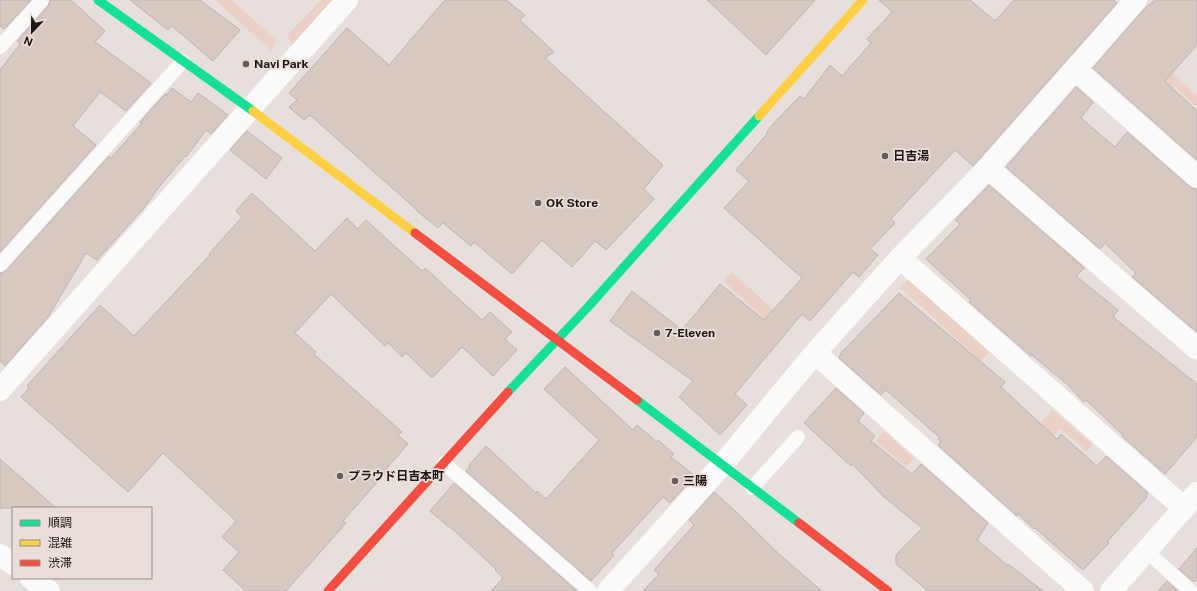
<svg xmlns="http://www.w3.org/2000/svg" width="1197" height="591" font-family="'Public Sans','Noto Sans JP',sans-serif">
	<rect width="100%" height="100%" fill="#e6dfdc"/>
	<path fill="#ebd0c5" d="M 215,0 L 232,0 L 276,40 L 272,51 Z
		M 321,0 L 334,0 L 293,47 L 287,35 Z
		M 1132,36 L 1197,96 L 1197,107 L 1174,86 L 1170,90 Z
		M 1055,234 L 1089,265 L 1081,272 L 1047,242 Z
		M 732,272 L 790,325 L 782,336 L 724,281 Z
		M 909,279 L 989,352 L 981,361 L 901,288 Z
		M 1052,410 L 1093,445 L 1087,451 L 1060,429 L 1033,459 L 1020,447 Z
		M 884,431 L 914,459 L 906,467 L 876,441 Z"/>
	<path fill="#d7c8c2" stroke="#bbb5b3" d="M 0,0 L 31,0 L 4,29 L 0,26 Z
		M 50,0 L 71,0 L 105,31 L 95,42 L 151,83 L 126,111 L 100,92 L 73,126 L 96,145 L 0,252 L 0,70 L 20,44 L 17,41 L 48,6 Z
		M 130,0 L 200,0 L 240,30 L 213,61 L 172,26 L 168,30 Z
		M 445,0 L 506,0 L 525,15 L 520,20 L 554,52 L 545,58 L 663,165 L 644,189 L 654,199 L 606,250 L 595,241 L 572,267 L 542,240 L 512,274 L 474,242 L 471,246 L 443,223 L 438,228 L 417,211 L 417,210 L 310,115 L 304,120 L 289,107 L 297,100 L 289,93 L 347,28 L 389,65 Z
		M 707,0 L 815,0 L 766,55 Z
		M 879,0 L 970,0 L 995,21 L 1014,0 L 1113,0 L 1117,3 L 973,166 L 955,150 L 891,219 L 895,223 L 870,249 L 878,255 L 859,277 L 853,272 L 810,321 L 802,314 L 735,394 L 747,405 L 720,435 L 679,397 L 693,381 L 610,321 L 632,291 L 682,330 L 720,284 L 764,320 L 802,278 L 724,208 L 749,181 L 736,170 L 767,134 L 766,133 L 774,123 L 800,96 L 804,99 L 830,65 L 842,76 L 871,43 L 867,39 L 892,12 Z
		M 1155,0 L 1197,0 L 1197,45 L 1165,81 L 1197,111 L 1197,160 L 1093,68 L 1145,8 Z
		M 1076,87 L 1093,102 L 1081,118 L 1115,147 L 1127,132 L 1189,186 L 1194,189 L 1197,189 L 1197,332 L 1132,277 L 1136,273 L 1105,243 L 1100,249 L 1006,167 Z
		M 172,88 L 191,102 L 198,93 L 223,111 L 223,112 L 228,115 L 211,134 L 206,130 L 186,157 L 185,156 L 159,187 L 144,208 L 97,260 L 86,253 L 48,317 L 5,366 L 0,361 L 0,273 L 6,271 L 109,156 L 111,158 L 142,123 L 140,122 L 165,94 L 167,95 Z
		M 247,131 L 282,158 L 266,179 L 230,150 Z
		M 989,185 L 1084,268 L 1076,276 L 1118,310 L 1113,317 L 1197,384 L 1197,437 L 1165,474 L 1122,436 L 1123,435 L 1086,400 L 1084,402 L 1068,385 L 1032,355 L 1031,356 L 969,302 L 971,300 L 926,259 L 960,224 L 955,220 Z
		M 252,193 L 315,251 L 347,218 L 358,229 L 366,220 L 422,271 L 425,268 L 482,320 L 490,312 L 512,332 L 505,339 L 517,350 L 493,376 L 462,347 L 432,378 L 406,353 L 402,357 L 388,343 L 385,346 L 331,294 L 295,333 L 316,352 L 314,354 L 402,432 L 398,435 L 408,444 L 386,469 L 388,470 L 343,521 L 346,523 L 286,591 L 246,591 L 223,570 L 239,552 L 222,537 L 236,521 L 163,453 L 128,492 L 21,397 L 29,388 L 27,386 L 100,305 L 134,336 L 210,255 L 209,254 L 242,217 L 236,211 Z
		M 899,293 L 1005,382 L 1001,387 L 1057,439 L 1061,434 L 1097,466 L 1106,456 L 1148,493 L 1146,496 L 1147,497 L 1107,542 L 1109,543 L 1083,570 L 1035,528 L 1034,529 L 1018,514 L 1017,516 L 938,445 L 941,442 L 938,439 L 940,438 L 886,390 L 881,395 L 839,358 L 841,353 Z
		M 565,367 L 633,430 L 637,425 L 657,442 L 658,440 L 674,454 L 671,457 L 695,476 L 670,503 L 663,497 L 612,553 L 614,555 L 591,581 L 466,471 L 470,466 L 469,465 L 486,446 L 536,493 L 537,491 L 546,499 L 599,440 L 544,389 Z
		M 836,388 L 864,413 L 858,421 L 875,436 L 871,441 L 912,474 L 921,464 L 988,523 L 977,540 L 1007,565 L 1008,564 L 1043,591 L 928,591 L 896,564 L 896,555 L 922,528 L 884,497 L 852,464 L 851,466 L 804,423 Z
		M 0,459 L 56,508 L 0,508 Z
		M 454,483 L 577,591 L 491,591 L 503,578 L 495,570 L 496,569 L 449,526 L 449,527 L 430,511 Z
		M 714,492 L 733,509 L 780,555 L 822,591 L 643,591 L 659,574 L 654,570 L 694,525 L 689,520 Z
		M 1197,548 L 1197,579 L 1194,582 L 1179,569 Z
		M 1167,581 L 1178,591 L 1158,591 Z"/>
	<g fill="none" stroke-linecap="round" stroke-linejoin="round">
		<path stroke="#fbfafa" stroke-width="14" d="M 0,47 L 42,0
			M 0,265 L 183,61
			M 444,463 L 590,591
			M 752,488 L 798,437
			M 1146,551 L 1191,591"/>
		<path stroke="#fbfafa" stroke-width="22" d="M 1075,69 L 1197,177
			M 988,168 L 1197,349
			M 900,258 L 1184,508
			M 815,353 L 1083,591
			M 0,390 L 347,0
			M 0,555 L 13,564
			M 31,578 L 49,591
			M 608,591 L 722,465 L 815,353 L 900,258 L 988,168 L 1136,0
			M 1111,591 L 1197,493"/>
		<path stroke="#16e098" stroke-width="9" d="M 98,0 L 253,111
			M 508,392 L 588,307 L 759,116
			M 637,400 L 799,523"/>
		<path stroke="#ffcf43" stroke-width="9" d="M 253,111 L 415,233
			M 759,116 L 863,0"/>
		<path stroke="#f24e42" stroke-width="9" d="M 415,233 L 637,400
			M 799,523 L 888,591
			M 328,591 L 508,392"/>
	</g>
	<g fill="#635d5b" stroke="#ebddd7" stroke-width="1.5">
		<circle cx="246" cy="64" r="4"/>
		<circle cx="885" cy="156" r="4"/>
		<circle cx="538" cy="203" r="4"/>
		<circle cx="657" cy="333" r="4"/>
		<circle cx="340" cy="476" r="4"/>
		<circle cx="675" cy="481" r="4"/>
	</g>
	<g text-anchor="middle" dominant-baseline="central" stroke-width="3.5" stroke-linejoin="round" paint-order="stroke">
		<g font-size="12" font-weight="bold" fill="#1c1715" stroke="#ebddd7" text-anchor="start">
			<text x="254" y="64">Navi Park</text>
			<text x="893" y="156">日吉湯</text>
			<text x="546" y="203">OK Store</text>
			<text x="665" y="333">7-Eleven</text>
			<text x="348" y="476">プラウド日吉本町</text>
			<text x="683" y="481">三陽</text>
		</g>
	</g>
	<rect x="12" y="507" width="140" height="72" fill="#ebddd7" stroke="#988e89"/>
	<rect x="20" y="520" width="20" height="6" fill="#16e098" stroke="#988e89"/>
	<text x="48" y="527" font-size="12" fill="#1c1715">順調</text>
	<rect x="20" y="540" width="20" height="6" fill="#ffcf43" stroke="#988e89"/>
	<text x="48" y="547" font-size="12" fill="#1c1715">混雑</text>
	<rect x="20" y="560" width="20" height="6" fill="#f24e42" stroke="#988e89"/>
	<text x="48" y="567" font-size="12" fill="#1c1715">渋滞</text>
	<g transform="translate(32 32) rotate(202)" stroke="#ebddd7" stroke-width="3" paint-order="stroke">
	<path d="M0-3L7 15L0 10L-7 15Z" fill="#1c1715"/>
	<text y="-6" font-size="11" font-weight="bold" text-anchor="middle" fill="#1c1715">N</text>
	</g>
</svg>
